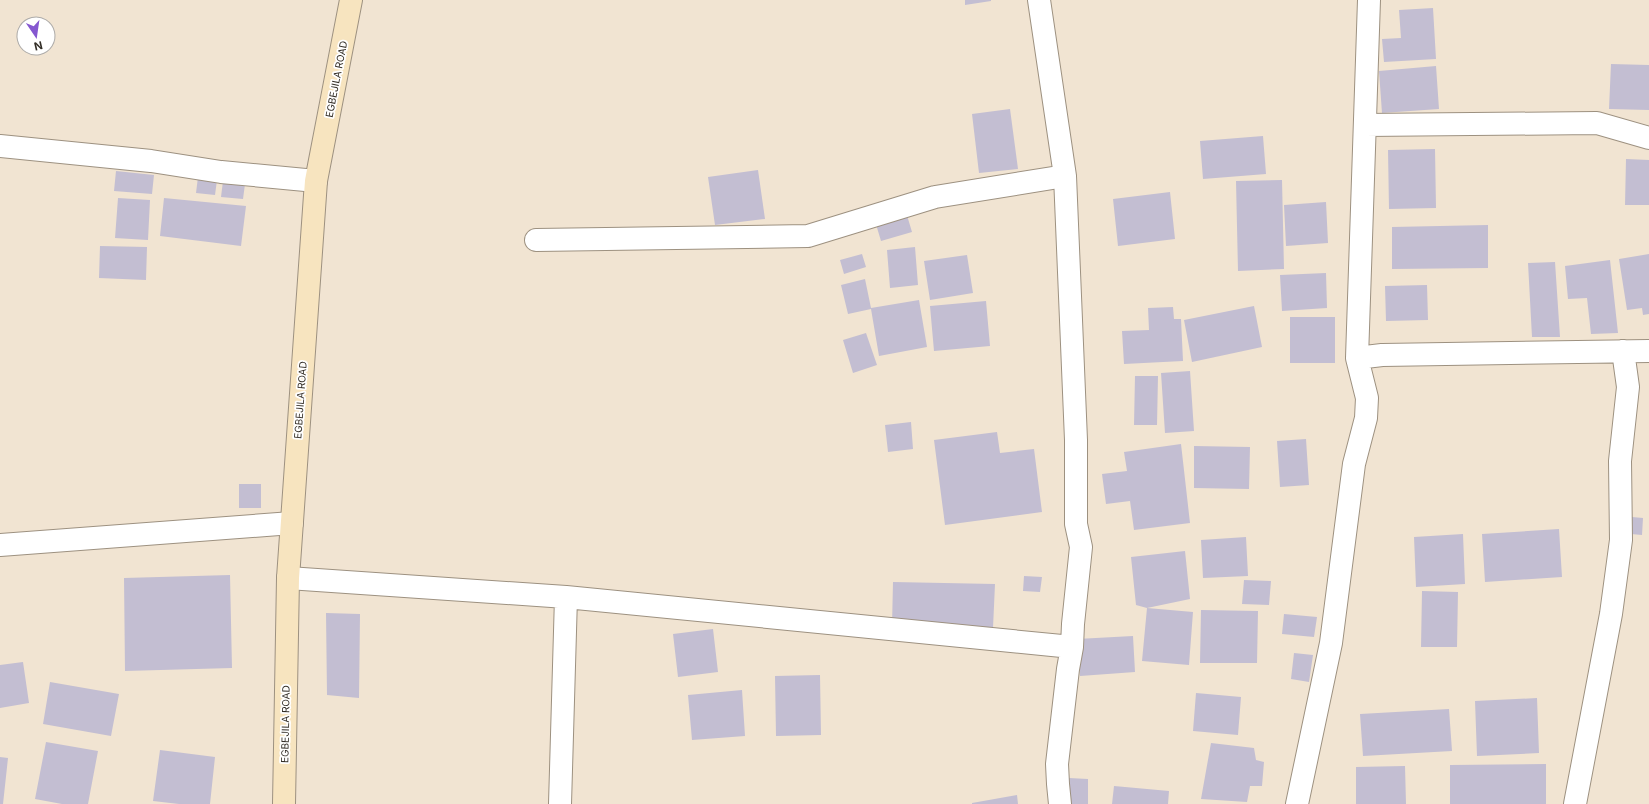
<svg xmlns="http://www.w3.org/2000/svg" width="1649" height="804" font-family="Inter,sans-serif">
	<rect width="100%" height="100%" fill="#f1e4d2"/>
	<path fill="#c3bed2" d="M 965,0 L 991,0 L 991,1 L 965,5 Z
		M 1433,8 L 1436,59 L 1384,62 L 1382,39 L 1401,38 L 1399,10 Z
		M 1611,64 L 1649,65 L 1649,110 L 1609,109 Z
		M 1436,66 L 1439,109 L 1382,113 L 1379,71 Z
		M 1010,109 L 1018,169 L 979,173 L 972,114 Z
		M 1263,136 L 1266,174 L 1203,179 L 1200,141 Z
		M 1435,149 L 1436,208 L 1389,209 L 1388,150 Z
		M 1626,159 L 1649,160 L 1649,205 L 1625,205 Z
		M 758,170 L 765,219 L 715,225 L 708,177 Z
		M 116,171 L 154,175 L 152,194 L 114,191 Z
		M 198,177 L 217,180 L 215,195 L 196,193 Z
		M 1282,180 L 1284,269 L 1238,271 L 1236,181 Z
		M 223,181 L 245,184 L 243,199 L 221,197 Z
		M 1170,192 L 1175,239 L 1118,246 L 1113,199 Z
		M 118,198 L 150,200 L 148,240 L 115,238 Z
		M 164,198 L 246,206 L 241,246 L 160,236 Z
		M 1326,202 L 1328,243 L 1286,246 L 1284,205 Z
		M 906,212 L 912,232 L 881,241 L 875,221 Z
		M 1488,225 L 1488,268 L 1392,269 L 1392,227 Z
		M 100,246 L 147,247 L 146,280 L 99,278 Z
		M 915,247 L 918,285 L 890,288 L 887,250 Z
		M 862,254 L 866,267 L 844,274 L 840,260 Z
		M 1649,254 L 1649,314 L 1643,315 L 1642,308 L 1627,310 L 1619,259 Z
		M 967,255 L 973,293 L 930,300 L 924,261 Z
		M 1610,260 L 1618,333 L 1591,334 L 1587,298 L 1568,299 L 1565,266 Z
		M 1555,262 L 1560,337 L 1532,337 L 1528,263 Z
		M 1326,273 L 1327,308 L 1282,311 L 1280,275 Z
		M 865,279 L 871,308 L 919,300 L 927,347 L 879,356 L 871,309 L 848,314 L 841,285 Z
		M 1427,285 L 1428,320 L 1386,321 L 1385,286 Z
		M 986,301 L 990,346 L 934,351 L 930,306 Z
		M 1254,306 L 1262,347 L 1192,362 L 1184,320 Z
		M 1173,307 L 1174,319 L 1181,319 L 1183,361 L 1124,364 L 1122,331 L 1149,330 L 1148,308 Z
		M 1290,317 L 1335,317 L 1335,363 L 1290,363 Z
		M 866,333 L 877,365 L 853,373 L 843,340 Z
		M 1190,371 L 1194,431 L 1165,433 L 1161,373 Z
		M 1135,376 L 1158,376 L 1157,425 L 1134,425 Z
		M 911,422 L 913,449 L 888,452 L 885,425 Z
		M 997,432 L 1000,453 L 1034,449 L 1042,512 L 945,525 L 934,440 Z
		M 1306,439 L 1309,485 L 1280,487 L 1277,441 Z
		M 1181,444 L 1190,523 L 1134,530 L 1130,501 L 1106,504 L 1102,474 L 1127,471 L 1124,452 Z
		M 1194,446 L 1250,447 L 1249,489 L 1194,488 Z
		M 239,484 L 261,484 L 261,508 L 239,508 Z
		M 1632,517 L 1643,518 L 1642,535 L 1631,534 Z
		M 1559,529 L 1562,577 L 1485,582 L 1482,534 Z
		M 1463,534 L 1465,584 L 1416,587 L 1414,537 Z
		M 1246,537 L 1248,576 L 1203,578 L 1201,540 Z
		M 1185,551 L 1190,599 L 1147,608 L 1136,605 L 1131,557 Z
		M 230,575 L 232,668 L 125,671 L 124,578 Z
		M 1024,576 L 1042,577 L 1040,592 L 1023,591 Z
		M 1244,580 L 1271,581 L 1269,605 L 1242,604 Z
		M 893,582 L 995,584 L 993,628 L 892,626 Z
		M 1422,591 L 1458,592 L 1457,647 L 1421,647 Z
		M 1147,608 L 1193,612 L 1189,665 L 1142,661 Z
		M 1201,610 L 1258,611 L 1257,663 L 1200,663 Z
		M 326,613 L 360,614 L 359,698 L 327,695 Z
		M 1284,614 L 1317,617 L 1314,637 L 1282,634 Z
		M 713,629 L 718,672 L 678,677 L 673,634 Z
		M 1133,636 L 1135,672 L 1080,676 L 1077,639 Z
		M 1294,653 L 1313,655 L 1309,682 L 1291,679 Z
		M 23,662 L 29,703 L 0,708 L 0,665 Z
		M 820,675 L 821,735 L 776,736 L 775,676 Z
		M 50,682 L 119,694 L 111,736 L 43,724 Z
		M 742,690 L 745,736 L 692,740 L 688,695 Z
		M 1196,693 L 1241,697 L 1238,735 L 1193,731 Z
		M 1537,698 L 1539,753 L 1477,756 L 1475,701 Z
		M 1449,709 L 1452,751 L 1363,756 L 1360,714 Z
		M 46,742 L 98,751 L 88,804 L 62,804 L 35,799 Z
		M 1211,743 L 1254,748 L 1256,760 L 1264,762 L 1262,786 L 1250,786 L 1247,802 L 1201,799 Z
		M 160,750 L 215,757 L 210,804 L 179,804 L 153,801 Z
		M 0,757 L 8,758 L 3,804 L 0,804 Z
		M 1546,764 L 1546,804 L 1450,804 L 1450,765 Z
		M 1405,766 L 1406,804 L 1356,804 L 1356,767 Z
		M 1069,778 L 1088,779 L 1088,804 L 1069,804 Z
		M 1114,786 L 1169,791 L 1168,804 L 1112,804 Z
		M 1017,795 L 1018,804 L 972,804 L 972,803 Z"/>
	<g fill="none" stroke-linecap="round" stroke-linejoin="round">
		<defs>
			<path id="street" d="M 1039,0 L 1065,176 L 1076,440 L 1076,524 L 1081,547 L 1073,624 L 1072,647 L 1068,669 L 1057,764 L 1058,784 L 1060,804
				M 1365,125 L 1597,123 L 1649,138
				M 0,146 L 151,161 L 221,172 L 316,181
				M 536,240 L 808,236 L 935,197 L 1065,176
				M 1357,358 L 1382,355 L 1649,351
				M 0,545 L 292,523
				M 288,578 L 566,597 L 1072,647
				M 560,804 L 566,597
				M 1297,804 L 1331,643 L 1354,464 L 1366,418 L 1367,398 L 1357,358 L 1369,0
				M 1575,804 L 1611,614 L 1621,540 L 1620,461 L 1628,387 L 1623,351"/>
			<path id="secondary" d="M 284,804 L 288,578 L 316,181 L 351,0"/>
		</defs>
		<use href="#street" stroke="#9d9180" stroke-width="24"/>
		<use href="#secondary" stroke="#9d9180" stroke-width="24"/>
		<use href="#street" stroke="#fff" stroke-width="22"/>
		<use href="#secondary" stroke="#f7e4bf" stroke-width="22"/>
	</g>
	<g text-anchor="middle" dominant-baseline="central" stroke-width="3.5" stroke-linejoin="round" paint-order="stroke">
		<g font-size="10" fill="#332e27" stroke="#fff">
			<text transform="translate(336 79) rotate(-79)">EGBEJILA ROAD</text>
			<text transform="translate(300 400) rotate(-86)">EGBEJILA ROAD</text>
			<text transform="translate(285 724) rotate(-89)">EGBEJILA ROAD</text>
		</g>
	</g>
	<g transform="translate(36 36) rotate(167)"><circle r="19" fill="#ffffff" stroke="#adaba9"/>
	<path d="M0-3L7 15L0 10L-7 15Z" fill="#8557d0"/>
	<text y="-6" font-size="11" font-weight="bold" text-anchor="middle" fill="#332e27">N</text>
	</g>
</svg>
